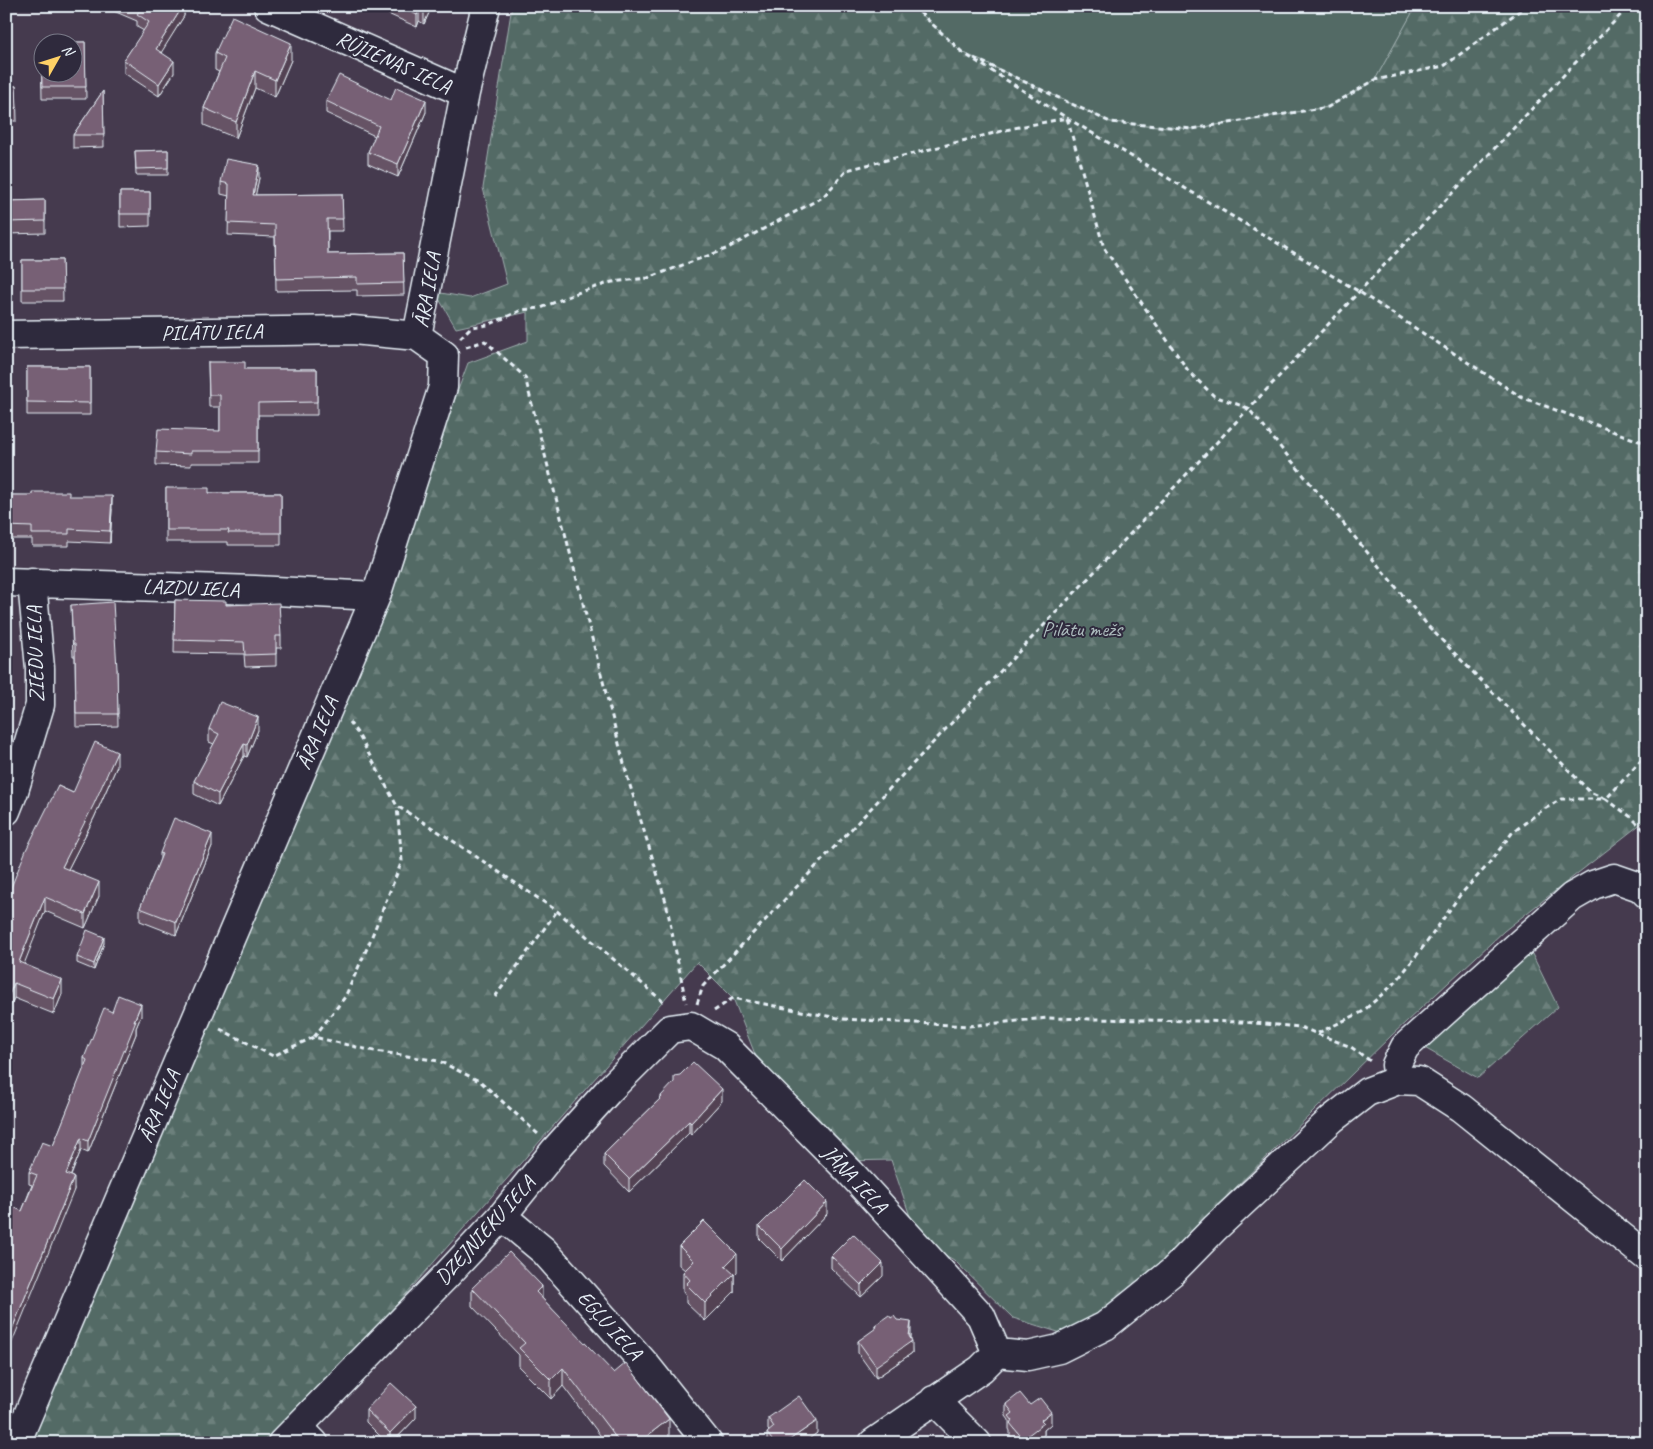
<svg xmlns="http://www.w3.org/2000/svg" width="1653" height="1449" font-family="Caveat,sans-serif">
	<defs>
		<pattern id="forest-firs" width="22" height="20" patternUnits="userSpaceOnUse" patternTransform="scale(1.25)"><rect width="22" height="20" fill="#536a65"/><path d="M5 1l3.5 6h-7zM16 11l3.5 6h-7z" fill="#6c807c"/></pattern>
	</defs>
	<rect width="100%" height="100%" fill="#453a4e"/>
	<filter id="ink" filterUnits="userSpaceOnUse"><feTurbulence type="fractalNoise" baseFrequency=".02" numOctaves="2"/><feDisplacementMap in="SourceGraphic" scale="10" xChannelSelector="R" yChannelSelector="G"/><feConvolveMatrix kernelMatrix="1 2 1 2 8 2 1 2 1" color-interpolation-filters="sRGB"/></filter>
	<g filter="url(#ink)">
		<path fill="#536a65" stroke="#9eaeae" d="M 913,6 L 1416,6 L 1375,80 L 1328,107 L 1192,129 L 1110,122 L 960,51 Z"/>
		<path fill="url(#forest-firs)" stroke="#9eaeae" d="M 512,6 L 913,6 L 960,51 L 1110,122 L 1192,129 L 1328,107 L 1375,80 L 1416,6 L 1647,6 L 1647,819 L 1504,931 L 1392,1035 L 1191,1231 L 1140,1288 L 1074,1337 L 1013,1318 L 954,1260 L 918,1240 L 891,1160 L 846,1161 L 767,1085 L 733,998 L 697,962 L 307,1407 L 260,1443 L 30,1443 L 380,602 L 468,363 L 528,341 L 528,312 L 456,328 L 435,292 L 470,298 L 507,284 L 483,188 Z
			M 1530,950 L 1558,1007 L 1478,1078 L 1421,1046 Z"/>
		<g fill="none" stroke-linecap="round" stroke-linejoin="round">
			<defs>
				<path id="minor" d="M 268,6 L 465,93
					M 6,335 L 353,330 L 417,336
					M 6,582 L 255,590 L 376,596
					M 6,811 L 14,791 L 40,705 L 40,668 L 32,582
					M 1398,1080 L 1396,1065 L 1405,1047 L 1572,897 L 1593,885 L 1614,878 L 1640,887 L 1647,894
					M 502,1216 L 544,1251 L 645,1364 L 708,1443
					M 997,1353 L 1028,1356 L 1059,1349 L 1105,1326 L 1172,1272 L 1215,1228 L 1332,1119 L 1367,1092 L 1398,1080 L 1419,1081 L 1461,1108 L 1647,1257
					M 934,1400 L 977,1443
					M 298,1427 L 314,1443
					M 16,1443 L 376,596 L 443,387 L 444,355 L 417,336 L 465,93 L 486,6
					M 282,1443 L 444,1278 L 502,1216 L 555,1150 L 610,1089 L 670,1029 L 691,1026 L 725,1046 L 849,1171 L 981,1316 L 997,1353
					M 873,1443 L 981,1369 L 997,1353"/>
			</defs>
			<use href="#minor" stroke="#e8f1f8" stroke-width="31"/>
			<path stroke="#e8f1f8" stroke-width="3" stroke-dasharray="5 4" stroke-linecap="butt" d="M 913,6 L 962,52
				M 960,51 L 1067,118 L 1358,291 L 1521,397 L 1639,441 L 1647,441
				M 974,58 L 1110,122 L 1192,129 L 1328,107 L 1375,80 L 1444,66 L 1526,6
				M 460,338 L 471,327 L 488,325 L 522,310 L 541,308 L 577,293 L 612,282 L 648,278 L 726,249 L 823,197 L 847,170 L 1014,128 L 1067,118 L 1104,248 L 1189,372 L 1214,396 L 1248,408 L 1429,627 L 1590,792 L 1606,799 L 1647,754
				M 466,347 L 485,341 L 525,377 L 628,779 L 666,902 L 686,1003
				M 349,722 L 358,734 L 397,806 L 447,837 L 557,911 L 666,1004
				M 495,997 L 557,911
				M 697,1004 L 703,986 L 1629,6
				M 714,1011 L 733,998 L 843,1019 L 968,1026 L 1047,1018 L 1243,1022 L 1300,1027 L 1351,1047 L 1373,1063
				M 220,1029 L 273,1056 L 314,1037 L 369,1050 L 439,1061 L 481,1082 L 538,1134
				M 1318,1033 L 1362,1012 L 1395,983 L 1427,942 L 1460,895 L 1487,866 L 1512,833 L 1538,813 L 1561,799 L 1606,799 L 1631,817 L 1647,833
				M 314,1037 L 345,997 L 368,946 L 402,861 L 397,807"/>
			<use href="#minor" stroke="#2f2a3d" stroke-width="28"/>
		</g>
		<path fill="#665365" stroke="#e8f1f8" d="M 102,6 L 184,6 L 184,16 L 161,52 L 174,73 L 159,96 L 124,73 L 124,60 L 144,31 L 137,27 L 137,21 Z
			M 388,6 L 432,6 L 424,24 L 419,21 L 417,27 L 388,14 Z
			M 85,42 L 86,99 L 42,99 L 41,43 Z
			M 215,53 L 291,60 L 275,97 L 255,88 L 236,138 L 204,125 L 204,108 L 219,72 L 215,70 Z
			M 6,86 L 16,86 L 17,121 L 6,121 Z
			M 103,91 L 104,147 L 73,148 L 73,135 Z
			M 391,100 L 426,112 L 398,177 L 368,164 L 368,152 L 375,136 L 326,113 L 326,101 Z
			M 168,150 L 168,175 L 136,175 L 135,151 Z
			M 259,178 L 255,195 L 342,194 L 343,231 L 328,231 L 328,254 L 403,253 L 404,295 L 357,296 L 357,290 L 276,291 L 275,237 L 228,235 L 229,196 L 221,194 L 221,182 Z
			M 120,192 L 150,192 L 150,226 L 120,227 Z
			M 45,200 L 45,233 L 6,234 L 6,201 Z
			M 22,260 L 62,260 L 63,301 L 22,301 Z
			M 208,362 L 245,369 L 317,369 L 317,415 L 258,415 L 258,463 L 191,463 L 191,466 L 156,465 L 156,452 L 220,431 L 220,407 L 209,407 Z
			M 27,367 L 90,367 L 90,415 L 27,415 Z
			M 166,488 L 209,493 L 281,493 L 281,545 L 228,545 L 228,542 L 166,542 Z
			M 6,495 L 69,496 L 112,509 L 110,543 L 69,541 L 69,546 L 32,546 L 32,539 L 6,539 Z
			M 175,600 L 226,605 L 281,636 L 281,648 L 276,648 L 276,666 L 245,667 L 244,654 L 174,653 Z
			M 71,605 L 117,669 L 118,726 L 76,727 L 75,656 L 73,656 Z
			M 209,729 L 258,730 L 247,757 L 244,756 L 218,806 L 194,794 L 194,781 L 214,744 L 209,742 Z
			M 117,766 L 94,818 L 68,869 L 99,896 L 85,928 L 45,911 L 23,964 L 62,994 L 54,1014 L 14,998 L 6,1016 L 58,786 L 73,793 Z
			M 212,846 L 176,935 L 140,921 L 140,908 L 160,859 L 160,853 Z
			M 104,943 L 94,970 L 77,963 L 77,957 Z
			M 112,1012 L 141,1016 L 136,1028 L 136,1034 L 88,1153 L 81,1150 L 71,1176 L 74,1190 L 22,1211 L 32,1185 L 29,1184 L 29,1172 L 53,1146 L 84,1069 L 84,1058 Z
			M 661,1096 L 722,1101 L 691,1135 L 689,1133 L 629,1192 L 604,1166 L 604,1154 L 661,1098 Z
			M 827,1214 L 782,1261 L 759,1238 L 759,1226 Z
			M 679,1246 L 737,1272 L 734,1275 L 734,1292 L 705,1321 L 686,1303 L 686,1295 L 683,1291 L 683,1272 L 685,1270 L 679,1265 Z
			M 831,1256 L 883,1276 L 861,1297 L 831,1268 Z
			M 472,1288 L 542,1298 L 669,1437 L 662,1443 L 606,1443 L 563,1386 L 551,1399 L 519,1367 L 519,1355 L 472,1306 Z
			M 891,1318 L 897,1320 L 911,1335 L 911,1339 L 912,1353 L 876,1378 L 858,1353 L 858,1341 L 875,1330 L 875,1325 Z
			M 1006,1404 L 1030,1405 L 1051,1424 L 1044,1430 L 1044,1435 L 1034,1443 L 1016,1443 L 1010,1435 L 1010,1431 L 1009,1429 L 1009,1420 L 1006,1416 Z
			M 366,1410 L 416,1418 L 392,1443 L 387,1443 L 366,1422 Z
			M 768,1418 L 817,1433 L 803,1443 L 767,1443 L 767,1433 L 769,1431 L 768,1430 Z"/>
		<path fill="#534352" stroke="#e8f1f8" d="M 183,6 L 184,6 L 184,16 L 156,61 L 156,49 Z
			M 426,6 L 432,6 L 424,24 L 424,11 Z
			M 419,9 L 419,21 L 417,27 L 417,15 Z
			M 291,43 L 291,60 L 275,97 L 275,80 Z
			M 174,61 L 174,73 L 159,96 L 159,84 Z
			M 255,71 L 255,88 L 236,138 L 236,122 Z
			M 426,100 L 426,112 L 398,177 L 398,164 Z
			M 259,165 L 259,178 L 253,207 L 253,195 Z
			M 112,496 L 112,509 L 110,543 L 110,531 Z
			M 258,717 L 258,730 L 247,757 L 247,745 Z
			M 244,744 L 244,756 L 218,806 L 218,794 Z
			M 117,752 L 117,766 L 94,818 L 62,881 L 62,867 Z
			M 212,834 L 212,846 L 176,935 L 176,922 Z
			M 99,882 L 99,896 L 85,928 L 85,914 Z
			M 45,897 L 45,911 L 19,977 L 19,962 Z
			M 104,937 L 104,943 L 94,970 L 94,964 Z
			M 62,980 L 62,994 L 54,1014 L 54,999 Z
			M 14,983 L 14,998 L 6,1016 L 6,1002 Z
			M 141,1004 L 141,1016 L 136,1028 L 136,1034 L 88,1153 L 88,1141 Z
			M 722,1089 L 722,1101 L 691,1135 L 691,1123 Z
			M 689,1121 L 689,1133 L 629,1192 L 629,1179 Z
			M 81,1138 L 81,1150 L 66,1187 L 66,1174 Z
			M 74,1177 L 74,1190 L 6,1357 L 6,1344 Z
			M 827,1202 L 827,1214 L 782,1261 L 782,1249 Z
			M 737,1254 L 737,1272 L 734,1275 L 734,1292 L 705,1321 L 705,1303 L 725,1266 Z
			M 883,1263 L 883,1276 L 861,1297 L 861,1285 Z
			M 542,1286 L 542,1304 L 536,1292 Z
			M 911,1322 L 911,1335 L 910,1343 L 912,1341 L 912,1353 L 876,1378 L 876,1366 L 909,1336 Z
			M 563,1368 L 563,1386 L 551,1399 L 551,1380 Z
			M 416,1406 L 416,1418 L 392,1443 L 390,1443 L 390,1433 Z
			M 1051,1412 L 1051,1424 L 1044,1430 L 1044,1435 L 1034,1443 L 1023,1443 L 1023,1439 L 1041,1420 Z
			M 669,1419 L 669,1437 L 662,1443 L 638,1443 Z
			M 817,1421 L 817,1433 L 803,1443 L 785,1443 Z"/>
		<path fill="#776075" stroke="#e8f1f8" d="M 132,6 L 183,6 L 156,49 L 174,61 L 159,84 L 124,60 L 149,22 L 137,14 L 140,10 Z
			M 399,6 L 426,6 L 424,11 L 419,9 L 417,15 Z
			M 232,16 L 291,43 L 275,80 L 255,71 L 236,122 L 204,108 L 225,58 L 215,53 Z
			M 70,42 L 85,42 L 86,87 L 42,87 L 41,43 L 42,43 L 42,72 L 72,72 L 72,42 Z
			M 339,75 L 391,100 L 396,87 L 426,100 L 398,164 L 368,152 L 379,126 L 326,101 Z
			M 6,86 L 16,86 L 17,108 L 6,108 Z
			M 103,91 L 104,135 L 73,135 Z
			M 168,150 L 168,168 L 136,169 L 135,151 Z
			M 226,159 L 259,165 L 253,195 L 342,194 L 343,219 L 327,219 L 328,254 L 403,253 L 404,283 L 357,284 L 357,277 L 276,279 L 275,225 L 228,223 L 229,184 L 221,182 Z
			M 120,192 L 150,192 L 150,214 L 120,214 Z
			M 45,200 L 45,221 L 6,222 L 6,201 Z
			M 22,260 L 62,260 L 63,289 L 22,289 Z
			M 208,362 L 245,362 L 245,369 L 317,369 L 317,402 L 258,403 L 258,451 L 191,451 L 191,454 L 156,452 L 158,429 L 220,431 L 220,395 L 209,395 Z
			M 27,367 L 90,367 L 90,403 L 27,402 Z
			M 166,488 L 209,488 L 209,493 L 281,493 L 281,533 L 228,533 L 229,530 L 166,530 Z
			M 32,492 L 69,492 L 69,496 L 112,496 L 110,531 L 69,529 L 69,534 L 32,534 L 32,527 L 6,526 L 6,495 L 32,495 Z
			M 175,600 L 226,601 L 226,605 L 279,603 L 281,636 L 276,636 L 276,654 L 245,655 L 244,642 L 174,640 Z
			M 113,602 L 117,669 L 118,714 L 76,714 L 75,644 L 73,644 L 71,605 Z
			M 220,702 L 258,717 L 247,745 L 244,744 L 218,794 L 194,781 L 219,734 L 209,729 Z
			M 95,742 L 117,752 L 94,804 L 62,867 L 99,882 L 85,914 L 45,897 L 19,962 L 62,980 L 54,999 L 14,983 L 6,1002 L 6,900 L 26,850 L 58,786 L 73,793 Z
			M 174,818 L 212,834 L 176,922 L 140,908 L 162,854 L 160,853 Z
			M 87,930 L 104,937 L 94,964 L 77,957 Z
			M 118,995 L 141,1004 L 134,1021 L 136,1021 L 88,1141 L 81,1138 L 66,1174 L 74,1177 L 6,1344 L 6,1225 L 13,1207 L 22,1211 L 37,1175 L 29,1172 L 42,1142 L 53,1146 L 87,1060 L 84,1058 L 104,1008 L 112,1012 Z
			M 693,1062 L 722,1089 L 691,1123 L 689,1121 L 629,1179 L 604,1154 L 662,1097 L 661,1096 L 674,1082 L 674,1076 L 680,1075 Z
			M 805,1180 L 827,1202 L 782,1249 L 759,1226 Z
			M 704,1221 L 737,1254 L 725,1266 L 734,1274 L 705,1303 L 686,1284 L 690,1280 L 683,1272 L 694,1261 L 679,1246 Z
			M 853,1234 L 883,1263 L 861,1285 L 831,1256 Z
			M 509,1252 L 542,1286 L 536,1292 L 614,1373 L 626,1363 L 669,1419 L 638,1443 L 620,1443 L 563,1368 L 551,1380 L 519,1348 L 525,1343 L 472,1288 Z
			M 889,1315 L 891,1318 L 894,1316 L 897,1320 L 911,1322 L 909,1336 L 912,1341 L 876,1366 L 858,1341 L 876,1328 L 875,1325 Z
			M 391,1383 L 416,1406 L 390,1433 L 366,1410 Z
			M 1020,1393 L 1030,1405 L 1040,1398 L 1051,1412 L 1041,1420 L 1044,1423 L 1023,1439 L 1010,1423 L 1013,1421 L 1009,1416 L 1013,1413 L 1006,1404 Z
			M 799,1396 L 817,1421 L 785,1443 L 774,1443 L 767,1433 L 774,1427 L 768,1418 Z
			M 437,1440 L 440,1443 L 434,1443 Z
			M 933,1440 L 935,1443 L 929,1443 Z"/>
	</g>
	<g text-anchor="middle" dominant-baseline="central" stroke-width="4" stroke-linejoin="round" paint-order="stroke">
		<g font-size="21" fill="#e8f1f8" stroke="#2f2a3d">
			<text transform="translate(394 62) rotate(24)">RŪJIENAS IELA</text>
			<text transform="translate(427 290) rotate(-80)">ĀRA IELA</text>
			<text transform="translate(212 332) rotate(-1)">PILĀTU IELA</text>
			<text transform="translate(191 588) rotate(2)">LAZDU IELA</text>
			<text transform="translate(35 654) rotate(-92)">ZIEDU IELA</text>
			<text transform="translate(317 733) rotate(-67)">ĀRA IELA</text>
			<text transform="translate(159 1106) rotate(-67)">ĀRA IELA</text>
			<text transform="translate(855 1179) rotate(47)">JĀŅA IELA</text>
			<text transform="translate(485 1230) rotate(-48)">DZEJNIEKU IELA</text>
			<text transform="translate(610 1325) rotate(48)">EGĻU IELA</text>
		</g>
		<g font-size="21" fill="#acbbbd" stroke="#2f2a3d">
			<text x="1082" y="629">Pilātu mežs</text>
		</g>
	</g>
	<rect width="1653" height="1449" fill="none" stroke="#2f2a3d" stroke-width="25"/>
	<rect x="12" y="12" width="1628" height="1424" fill="none" stroke="#e8f1f8" stroke-width="2" filter="url(#ink)"/>
	<g transform="translate(58 58) rotate(51)"><circle r="24" fill="#2f2a3d" stroke="#797a88"/>
	<path d="M0-4L9 19L0 12L-9 19Z" fill="#ffd166"/>
	<text y="-8" font-size="14" font-weight="bold" text-anchor="middle" fill="#e8f1f8">N</text>
	</g>
</svg>
